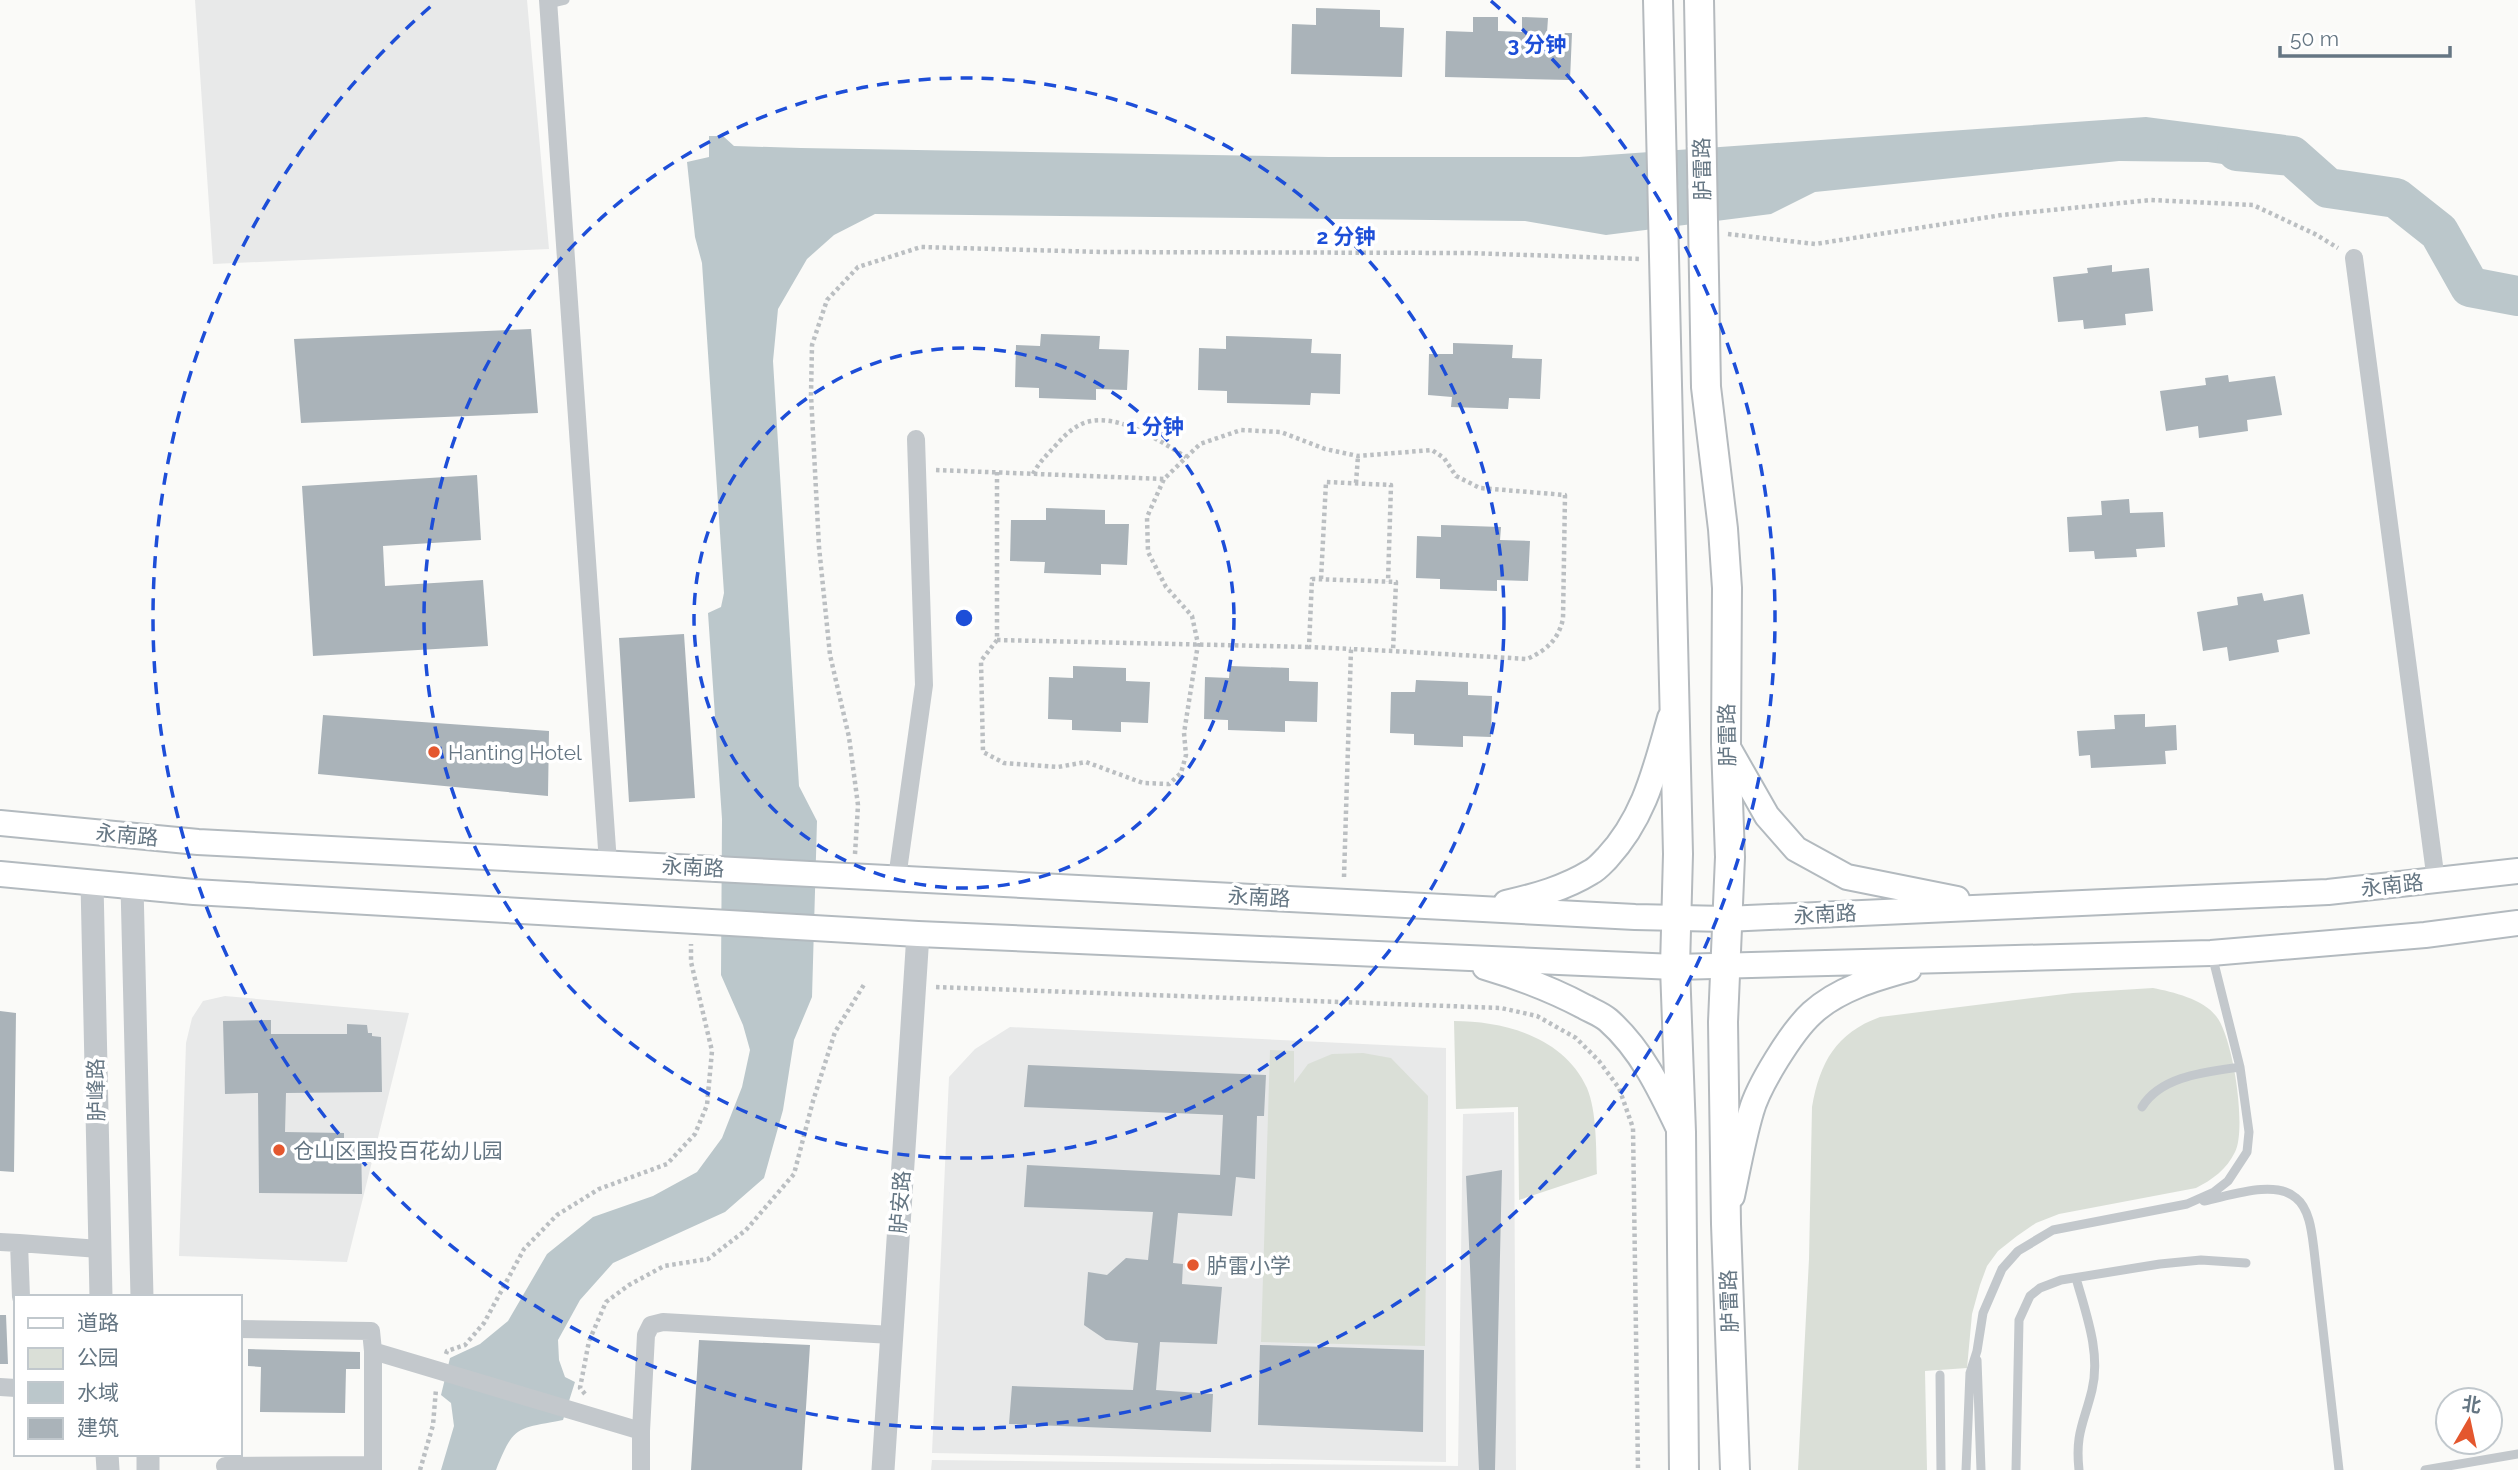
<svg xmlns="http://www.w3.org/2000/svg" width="2518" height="1470" font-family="Raleway,'Noto Sans SC',sans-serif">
	<rect width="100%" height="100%" fill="#fafaf8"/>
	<path fill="#e8e9e9" d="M 195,0 L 527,0 L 549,249 L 213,264 Z
		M 225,996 L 409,1013 L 347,1262 L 179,1256 L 186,1043 L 192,1018 L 203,1001 Z
		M 1010,1027 L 1446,1048 L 1446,1462 L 932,1453 L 949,1077 L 975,1049 Z
		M 1514,1112 L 1516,1470 L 931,1470 L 932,1460 L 1458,1466 L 1463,1114 Z"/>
	<path fill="#dadfd7" d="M 2153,988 C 2173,992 2203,999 2216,1016 C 2233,1036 2247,1129 2235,1152 C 2227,1169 2212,1180 2196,1188 L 2059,1214 L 2036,1223 L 2017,1236 L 1998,1251 L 1987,1266 L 1980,1285 L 1972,1314 L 1967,1368 L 1925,1371 L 1927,1470 L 1798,1470 L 1809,1259 L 1812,1107 C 1820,1062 1836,1033 1880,1017 L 2073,993 Z
		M 1454,1021 C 1504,1021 1564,1037 1587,1088 C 1597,1112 1596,1149 1597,1174 L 1519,1200 L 1518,1107 L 1456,1109 Z
		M 1270,1050 L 1294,1051 L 1294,1083 L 1308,1064 L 1332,1054 L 1363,1053 L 1391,1058 L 1428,1096 L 1425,1346 L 1261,1342 Z"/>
	<path fill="#bbc7cb" d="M 2146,117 L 2286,135 L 2295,174 L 2208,162 L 2119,161 L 1815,192 L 1771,214 L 1606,235 L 1525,221 L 875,214 L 834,235 L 807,259 L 778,309 L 773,361 L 799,786 L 817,821 L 812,997 L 794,1040 L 783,1110 L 764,1178 L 725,1212 L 613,1263 L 580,1300 L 558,1340 L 559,1360 L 565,1377 L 575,1382 L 563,1420 C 516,1429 514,1425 496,1470 L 441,1470 L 454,1426 L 451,1403 L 441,1395 L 450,1358 L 480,1344 L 508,1321 L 547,1254 L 593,1217 L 653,1196 L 697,1172 L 722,1138 L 742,1087 L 750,1050 L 743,1025 L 721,975 L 722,819 L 708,613 L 721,607 L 724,593 L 702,263 L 695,237 L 687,162 L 709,157 L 709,136 L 723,136 L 734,146 L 801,148 L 1329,157 L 1579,157 Z"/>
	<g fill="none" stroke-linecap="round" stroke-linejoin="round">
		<path stroke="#bbc7cb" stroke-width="40" d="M 2237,151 L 2292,156 L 2328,188 L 2396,198 L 2439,232 L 2470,287 L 2518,296"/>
	</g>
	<path fill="#aab3b9" d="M 1316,8 L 1380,10 L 1380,27 L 1404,28 L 1402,77 L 1291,74 L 1292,24 L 1316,25 Z
		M 1473,17 L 1498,17 L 1498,31 L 1522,32 L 1522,17 L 1548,18 L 1547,33 L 1572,33 L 1570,80 L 1445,77 L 1446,31 L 1473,32 Z
		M 2112,265 L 2112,272 L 2149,268 L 2153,311 L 2125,314 L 2126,325 L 2084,329 L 2083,320 L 2058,322 L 2053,277 L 2088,273 L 2087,268 Z
		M 531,329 L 538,413 L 301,423 L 294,339 Z
		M 1041,334 L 1100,336 L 1099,349 L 1129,350 L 1127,390 L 1096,389 L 1096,400 L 1039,398 L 1039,388 L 1015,387 L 1016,345 L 1040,346 Z
		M 1226,336 L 1312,339 L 1311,353 L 1341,354 L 1340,394 L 1311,393 L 1310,405 L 1227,403 L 1227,391 L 1198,390 L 1199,348 L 1226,349 Z
		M 1453,343 L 1513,345 L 1512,358 L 1542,359 L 1540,399 L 1509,398 L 1508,409 L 1451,407 L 1452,397 L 1428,395 L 1429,354 L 1453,354 Z
		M 2228,375 L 2229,382 L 2275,376 L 2282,415 L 2247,420 L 2248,431 L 2199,438 L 2198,426 L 2166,431 L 2160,391 L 2206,385 L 2205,378 Z
		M 477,475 L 481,540 L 383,546 L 385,586 L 483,580 L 488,646 L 313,656 L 302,486 Z
		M 2129,499 L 2130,513 L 2163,512 L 2165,547 L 2136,549 L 2137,557 L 2095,559 L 2094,551 L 2069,552 L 2067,517 L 2102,515 L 2101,501 Z
		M 1046,508 L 1105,510 L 1105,524 L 1129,524 L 1127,565 L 1101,564 L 1101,575 L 1044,573 L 1045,562 L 1010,561 L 1011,520 L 1046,520 Z
		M 1441,525 L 1501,527 L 1500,540 L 1530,541 L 1528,581 L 1497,580 L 1497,591 L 1440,589 L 1440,579 L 1416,578 L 1417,536 L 1441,537 Z
		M 2262,593 L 2264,601 L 2303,594 L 2310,634 L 2277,640 L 2279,652 L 2229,661 L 2227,647 L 2203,651 L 2197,612 L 2238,605 L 2237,597 Z
		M 684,634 L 695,798 L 629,802 L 619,638 Z
		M 1073,666 L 1126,668 L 1126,681 L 1150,682 L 1148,723 L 1121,722 L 1121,732 L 1072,730 L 1072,720 L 1048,719 L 1049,677 L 1073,678 Z
		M 1230,666 L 1289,668 L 1289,681 L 1318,682 L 1317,722 L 1285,721 L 1285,732 L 1228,730 L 1228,720 L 1204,719 L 1205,677 L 1229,678 Z
		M 1416,680 L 1468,682 L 1468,695 L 1492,696 L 1491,737 L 1463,736 L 1463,747 L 1414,745 L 1414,734 L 1390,733 L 1391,692 L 1415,692 Z
		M 2145,714 L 2145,727 L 2176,725 L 2177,750 L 2165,751 L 2166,764 L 2091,768 L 2090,755 L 2079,756 L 2077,731 L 2115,729 L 2114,715 Z
		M 323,715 L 549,731 L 548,796 L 318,774 Z
		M 0,1011 L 16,1013 L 14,1172 L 0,1171 Z
		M 271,1020 L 271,1034 L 347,1034 L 347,1024 L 367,1025 L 368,1033 L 372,1033 L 372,1036 L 381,1037 L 382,1092 L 286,1093 L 285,1132 L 344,1133 L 344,1141 L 361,1141 L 362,1194 L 259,1193 L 258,1093 L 225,1094 L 223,1021 Z
		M 1028,1065 L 1266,1075 L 1264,1116 L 1257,1116 L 1255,1179 L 1236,1177 L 1232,1216 L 1178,1213 L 1173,1263 L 1183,1264 L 1182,1284 L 1222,1287 L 1217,1344 L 1160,1342 L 1156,1390 L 1213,1394 L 1211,1432 L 1009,1424 L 1012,1386 L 1133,1390 L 1138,1343 L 1106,1340 L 1084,1325 L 1088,1272 L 1107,1275 L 1126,1258 L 1148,1260 L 1153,1212 L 1024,1207 L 1027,1165 L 1220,1175 L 1223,1115 L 1024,1107 Z
		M 1502,1170 L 1495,1470 L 1479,1470 L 1466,1176 Z
		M 0,1315 L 6,1315 L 8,1364 L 0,1364 Z
		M 699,1340 L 810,1345 L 802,1470 L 691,1470 Z
		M 1260,1345 L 1424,1350 L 1423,1432 L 1258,1425 Z
		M 248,1349 L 360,1352 L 360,1369 L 346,1369 L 345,1413 L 260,1412 L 261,1367 L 248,1366 Z"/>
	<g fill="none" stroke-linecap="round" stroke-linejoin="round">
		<defs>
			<path id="secondary" d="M 1726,744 L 1767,816 L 1796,849 L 1847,877 L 1957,899
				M 0,823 L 198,842 L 1635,917 L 1726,919 L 2328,892 L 2518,871
				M 0,874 L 194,892 L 918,934 L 1675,967 L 2211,953 L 2425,935 L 2518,923
				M 1506,903 C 1536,896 1565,888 1591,872 C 1597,869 1602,863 1607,858 C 1645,817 1655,770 1670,718
				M 1485,967 C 1519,977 1553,990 1585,1007 C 1592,1011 1601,1014 1608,1020 C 1642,1050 1661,1091 1680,1131
				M 1732,1196 C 1738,1168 1743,1139 1751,1112 C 1758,1086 1792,1031 1812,1013 C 1838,989 1876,978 1909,969"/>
			<path id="primary" d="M 1658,0 L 1678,854 L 1675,967 L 1681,1132 L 1684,1470
				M 1699,0 L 1706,387 L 1723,529 L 1727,588 L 1726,744 L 1730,857 L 1723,1022 L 1726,1224 L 1735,1470"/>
		</defs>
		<use href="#secondary" stroke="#b3babf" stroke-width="28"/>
		<use href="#primary" stroke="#b5babe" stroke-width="32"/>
		<path stroke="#bbbfc2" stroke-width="4.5" stroke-dasharray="3.5 3.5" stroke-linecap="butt" d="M 1728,234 L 1815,244 L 2002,215 L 2151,200 L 2253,205 L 2315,234 L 2338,248
			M 936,470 L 1164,479
			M 997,472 L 997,640 L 1309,647
			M 1033,474 C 1039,462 1048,454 1057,444 C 1065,435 1074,426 1087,422 C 1119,413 1160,441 1186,457
			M 1356,483 L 1358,456
			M 1321,579 L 1326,482 L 1391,485 L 1388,582
			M 997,640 L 981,661 L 983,752 L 1004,763 L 1058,767 L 1086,762 L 1143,783 L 1169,784 L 1181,773 L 1186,755 L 1184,733 L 1198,644 L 1192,616 L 1166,587 L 1148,552 L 1147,517 L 1164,479 L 1200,444 L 1241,430 L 1281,432 L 1325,449 L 1358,456 L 1432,450 L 1444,458 L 1456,476 L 1480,488 L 1565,495 L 1563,619 C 1558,640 1547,650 1527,659 L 1393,651
			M 855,854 L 858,805 L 849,737 L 830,655 L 819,547 L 811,395 L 812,345 L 827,300 L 858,267 L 921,247 L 1103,252 L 1470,253 L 1641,259
			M 1344,877 L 1351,649 L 1393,651 L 1396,582 L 1312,579 L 1309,647 L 1351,649
			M 936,987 L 1501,1008 L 1537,1016 L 1576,1038 L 1599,1061 L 1619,1088 L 1633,1128 L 1638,1470
			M 446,1354 L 447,1351 L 465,1345 L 484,1323 L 524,1249 L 557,1215 L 599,1189 L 667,1164 L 695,1134 L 707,1105 L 712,1051 L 691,962 L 691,944
			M 585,1394 L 580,1388 L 589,1341 L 606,1302 L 629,1285 L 664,1266 L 708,1259 L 746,1230 L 794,1174 L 813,1101 L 835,1032 L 865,983
			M 420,1470 L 433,1425 L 436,1389"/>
		<path stroke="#c3c8cc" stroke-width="9" d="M 548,4 L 565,0
			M 2142,1107 C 2161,1076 2206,1072 2240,1067
			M 2204,1201 C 2229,1196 2275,1179 2296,1198 C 2310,1209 2312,1234 2314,1250 L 2339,1470
			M 2076,1278 C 2086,1314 2101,1353 2092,1390 C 2084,1423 2075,1433 2079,1470
			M 1977,1360 L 1981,1470
			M 1940,1375 L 1941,1470
			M 1966,1470 L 1970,1373 L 1977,1351 L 1983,1313 L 2002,1269 L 2018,1251 L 2053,1230 L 2187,1204 L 2214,1192 L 2228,1181 L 2247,1152 L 2249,1132 L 2240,1067 L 2212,955
			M 2016,1470 L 2019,1320 L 2030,1296 L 2040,1288 L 2061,1280 L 2160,1264 L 2201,1260 L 2246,1263
			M 2425,1470 L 2518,1454"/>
		<path stroke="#c3c8cc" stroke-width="18" d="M 548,0 L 608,863
			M 2354,258 L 2436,881
			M 897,878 L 924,685 L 916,439
			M 0,1242 L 19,1243 L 21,1297
			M 19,1243 L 99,1249
			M 240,1329 L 371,1331 L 373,1351 L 641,1431 L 646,1335 L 651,1325 L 663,1322 L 892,1335
			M 373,1351 L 373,1470
			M 0,1387 L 16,1388
			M 225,1466 L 373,1465
			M 641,1470 L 641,1431"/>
		<path stroke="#c3c8cc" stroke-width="23" d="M 92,883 L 101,1297
			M 132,886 L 142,1297
			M 107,1454 L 108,1470
			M 148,1454 L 148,1470
			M 883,1470 L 918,934"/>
		<use href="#secondary" stroke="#fff" stroke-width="24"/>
		<use href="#primary" stroke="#fff" stroke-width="28"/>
	</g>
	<g fill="none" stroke="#1d4ed8" stroke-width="3.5" stroke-dasharray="12 9">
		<circle cx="964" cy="618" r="270"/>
		<circle cx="964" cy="618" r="540"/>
		<path d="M1491 1A811 811 0 1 1 437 1"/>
	</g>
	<g fill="#e4572e" stroke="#fff" stroke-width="2.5">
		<circle cx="434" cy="752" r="7"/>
		<circle cx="279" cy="1150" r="7"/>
		<circle cx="1193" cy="1265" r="7"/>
	</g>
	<g text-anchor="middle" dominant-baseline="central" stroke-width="7" stroke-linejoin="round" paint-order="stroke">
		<g font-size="21" fill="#657683" stroke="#fff">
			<text transform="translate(1702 169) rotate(-91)">胪雷路</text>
			<text transform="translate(1727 735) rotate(-91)">胪雷路</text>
			<text transform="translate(127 835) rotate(5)">永南路</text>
			<text transform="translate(693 867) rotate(3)">永南路</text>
			<text transform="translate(2392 885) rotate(-6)">永南路</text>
			<text transform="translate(1259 897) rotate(3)">永南路</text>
			<text transform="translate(1825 914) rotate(-3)">永南路</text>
			<text transform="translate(96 1090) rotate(-91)">胪峰路</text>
			<text transform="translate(900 1202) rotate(-86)">胪安路</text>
			<text transform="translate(1729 1301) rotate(-92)">胪雷路</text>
		</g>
		<g font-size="21" fill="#657683" stroke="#fff" text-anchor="start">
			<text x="448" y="752">Hanting Hotel</text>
			<text x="293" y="1150">仓山区国投百花幼儿园</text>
			<text x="1207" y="1265">胪雷小学</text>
		</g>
	</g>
	<circle cx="964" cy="618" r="10" fill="#1d4ed8" stroke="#fff" stroke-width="3.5"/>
	<g font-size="21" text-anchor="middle" font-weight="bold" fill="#1d4ed8" stroke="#fff" stroke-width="7" stroke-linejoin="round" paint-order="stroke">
		<text x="1537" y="52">3 分钟</text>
		<text x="1346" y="244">2 分钟</text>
		<text x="1155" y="434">1 分钟</text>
	</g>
	<rect x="14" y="1295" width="228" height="161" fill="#ffffff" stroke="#c1c8cd" stroke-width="2"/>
	<rect x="28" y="1318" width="35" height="10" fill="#ffffff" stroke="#c1c8cd" stroke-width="2"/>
	<text x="77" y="1330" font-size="21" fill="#657683">道路</text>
	<rect x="28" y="1348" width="35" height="21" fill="#dadfd7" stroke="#c1c8cd" stroke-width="2"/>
	<text x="77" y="1365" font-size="21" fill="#657683">公园</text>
	<rect x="28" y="1382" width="35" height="21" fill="#bbc7cb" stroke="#c1c8cd" stroke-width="2"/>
	<text x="77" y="1400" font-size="21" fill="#657683">水域</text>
	<rect x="28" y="1418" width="35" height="21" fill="#aab3b9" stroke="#c1c8cd" stroke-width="2"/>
	<text x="77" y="1435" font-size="21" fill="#657683">建筑</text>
	<g transform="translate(2469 1421) rotate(9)"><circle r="33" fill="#ffffff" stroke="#c1c8cd" stroke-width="2"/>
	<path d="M0-5L12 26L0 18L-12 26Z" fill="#e4572e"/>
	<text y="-10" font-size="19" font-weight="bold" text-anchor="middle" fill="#657683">北</text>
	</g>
	<path d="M2280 46v10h170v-10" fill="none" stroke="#657683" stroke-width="3.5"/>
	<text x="2290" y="46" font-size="21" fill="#657683" stroke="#ffffff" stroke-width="5" paint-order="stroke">50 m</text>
</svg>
